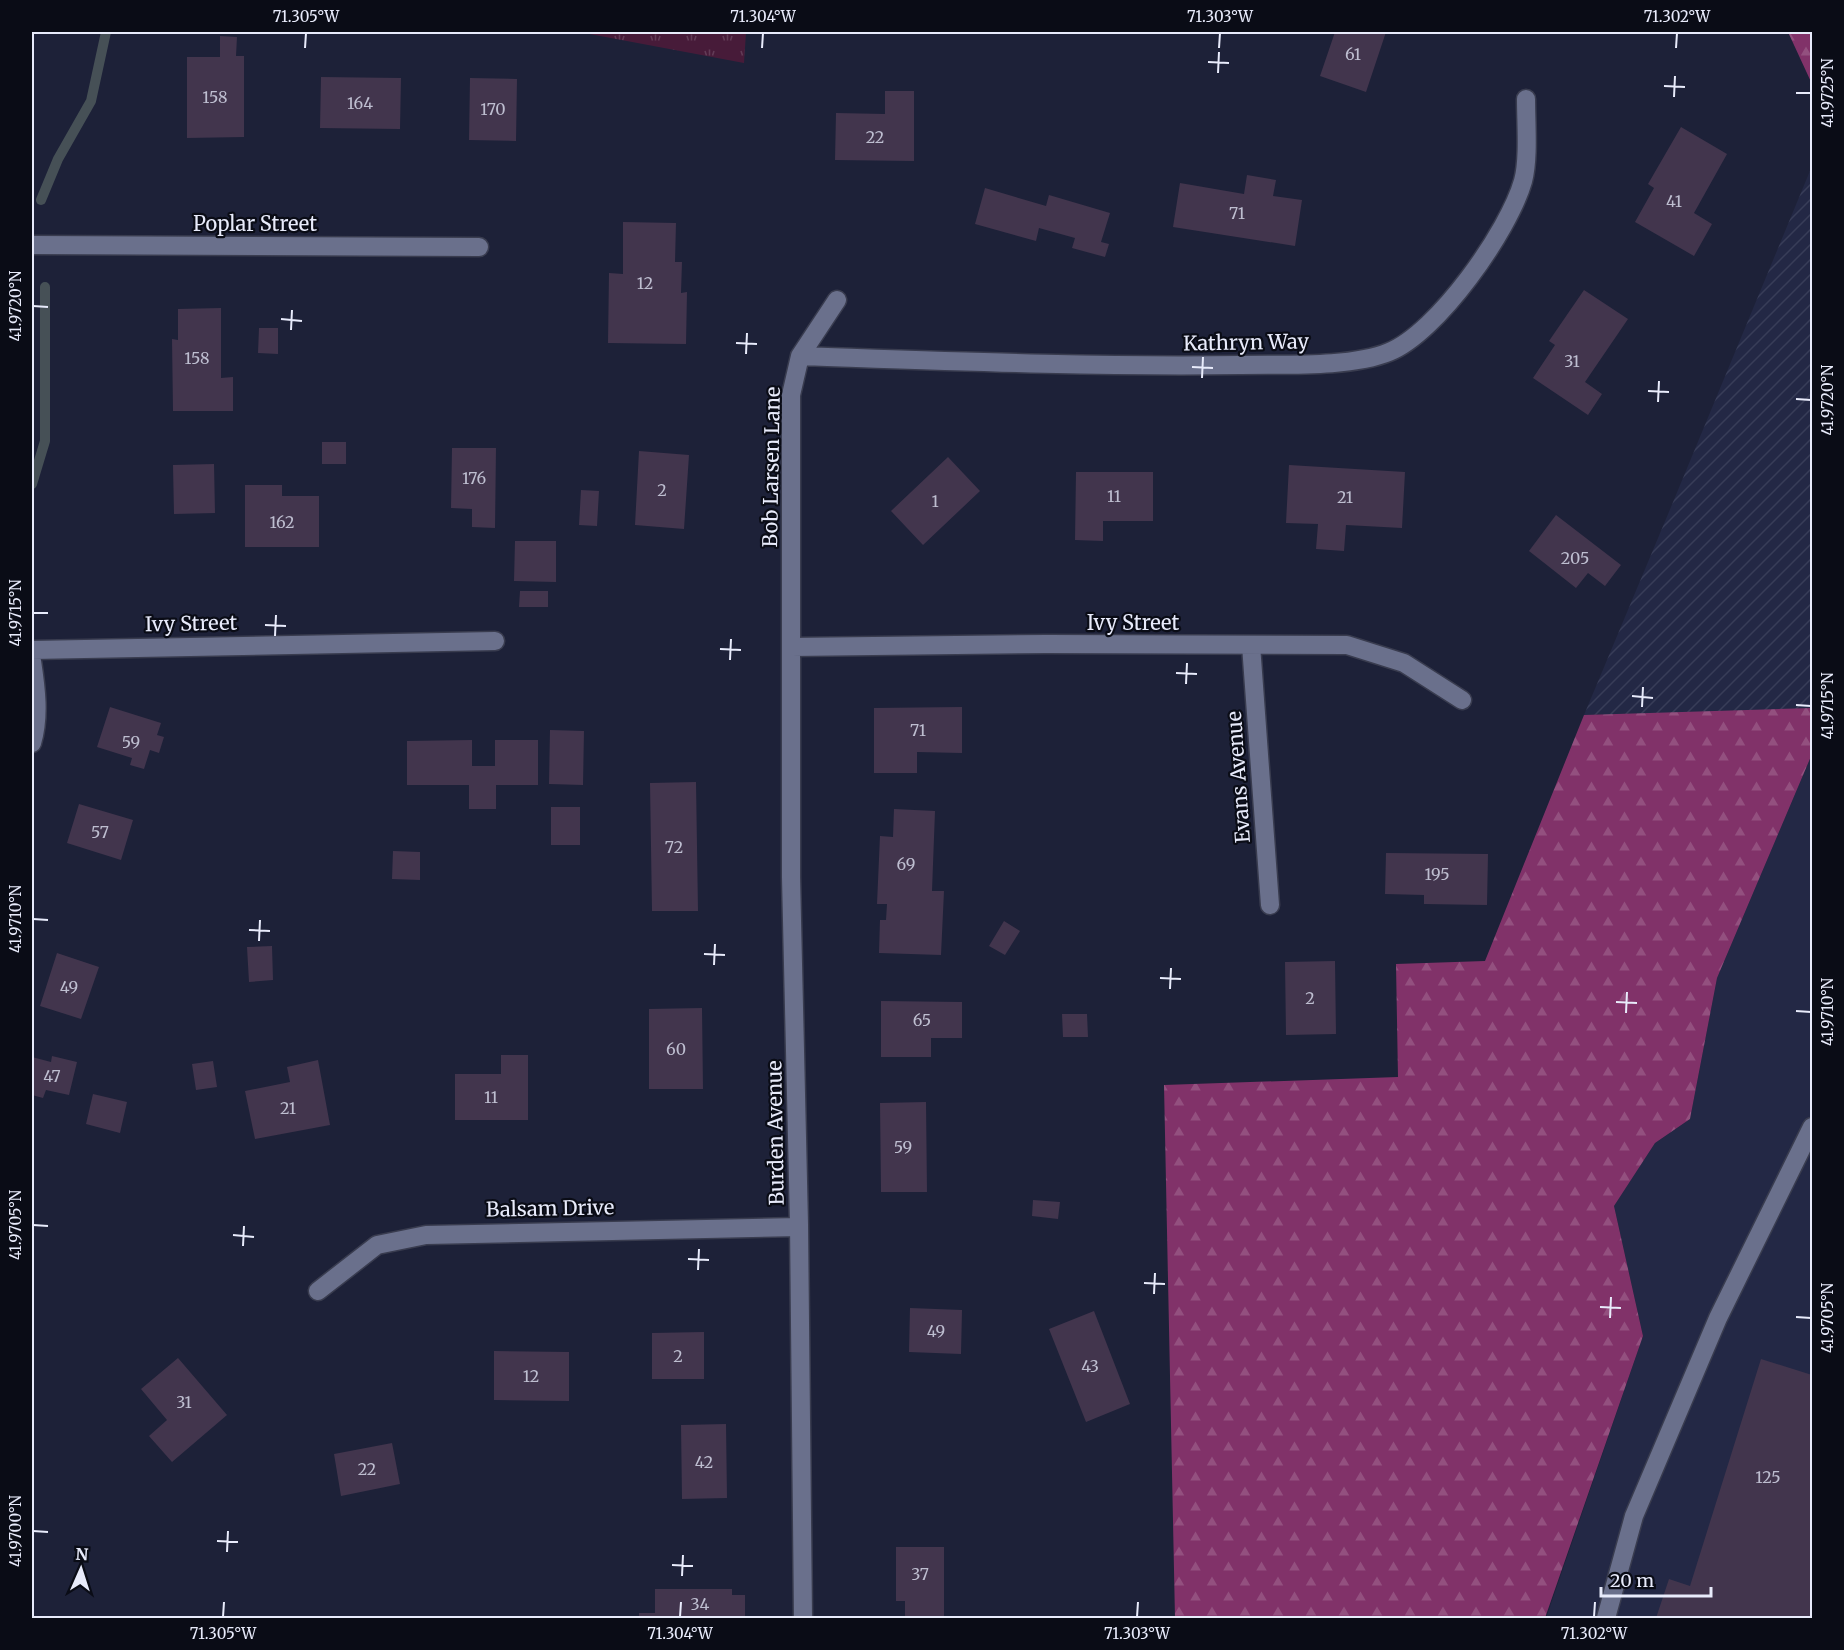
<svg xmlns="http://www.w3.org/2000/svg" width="1844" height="1650" font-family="Merriweather,serif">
	<defs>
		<pattern id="industrial-furrows" width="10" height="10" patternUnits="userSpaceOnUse" patternTransform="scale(1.5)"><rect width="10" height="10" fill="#232845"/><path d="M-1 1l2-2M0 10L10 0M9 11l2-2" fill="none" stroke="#383d58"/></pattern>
		<pattern id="forest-firs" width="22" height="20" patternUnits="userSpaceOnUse" patternTransform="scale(1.5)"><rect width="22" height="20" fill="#813269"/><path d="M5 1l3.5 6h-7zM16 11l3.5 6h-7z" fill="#93507f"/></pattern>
		<pattern id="park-tufts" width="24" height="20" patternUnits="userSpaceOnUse" patternTransform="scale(1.5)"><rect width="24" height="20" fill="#471b39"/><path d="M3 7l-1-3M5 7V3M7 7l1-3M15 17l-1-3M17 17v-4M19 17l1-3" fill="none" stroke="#623c57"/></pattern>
	</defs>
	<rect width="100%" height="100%" fill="#1d2138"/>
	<path fill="#232845" d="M 1812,754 L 1812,1618 L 1546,1618 L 1643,1336 L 1614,1206 L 1655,1143 L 1690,1119 L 1717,978 Z"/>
	<path fill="url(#industrial-furrows)" d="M 1812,166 L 1812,711 L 1584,715 L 1671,507 Z"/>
	<path fill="url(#forest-firs)" d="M 1788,32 L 1812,32 L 1812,84 Z
		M 1812,708 L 1812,754 L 1717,978 L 1690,1119 L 1655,1143 L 1614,1206 L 1643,1336 L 1545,1618 L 1175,1618 L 1164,1085 L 1398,1077 L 1396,964 L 1485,961 L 1584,715 Z"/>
	<path fill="url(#park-tufts)" d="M 579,32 L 746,32 L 744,63 Z"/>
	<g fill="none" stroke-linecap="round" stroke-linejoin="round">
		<path stroke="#465056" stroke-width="10" d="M 41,200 L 58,159 L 91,101 L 106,32
			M 32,484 L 45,441 L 45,287"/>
	</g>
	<path fill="#42354d" d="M 1335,32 L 1386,32 L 1366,92 L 1320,76 Z
		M 220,36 L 237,37 L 236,56 L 244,56 L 244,137 L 187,138 L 187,57 L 220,57 Z
		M 321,77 L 401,78 L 400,129 L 320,128 Z
		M 470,78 L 517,79 L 516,141 L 469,140 Z
		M 885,91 L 914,91 L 914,161 L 835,160 L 836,113 L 885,114 Z
		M 1681,127 L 1727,154 L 1694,213 L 1712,224 L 1694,256 L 1635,222 L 1654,188 L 1648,184 Z
		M 1247,175 L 1276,180 L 1273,196 L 1302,200 L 1295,246 L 1173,227 L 1180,183 L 1244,194 Z
		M 985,188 L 1046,206 L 1049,195 L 1110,213 L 1101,242 L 1109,244 L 1105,257 L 1072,248 L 1075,238 L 1039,228 L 1036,241 L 975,224 Z
		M 623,222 L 676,223 L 675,262 L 682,262 L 681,293 L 687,292 L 686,344 L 608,343 L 609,273 L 623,274 Z
		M 1584,290 L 1628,319 L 1585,382 L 1602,394 L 1588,415 L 1533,378 L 1555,345 L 1549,341 Z
		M 221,308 L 221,378 L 233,377 L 233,411 L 173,411 L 172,339 L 178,340 L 178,309 Z
		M 259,328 L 278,328 L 278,354 L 258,353 Z
		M 322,442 L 346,442 L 346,464 L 322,464 Z
		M 452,448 L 496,448 L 495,528 L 472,527 L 472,509 L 451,508 Z
		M 639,451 L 689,455 L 684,529 L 635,525 Z
		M 948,457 L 980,491 L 923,545 L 891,511 Z
		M 214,464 L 215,513 L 174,514 L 173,465 Z
		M 1289,465 L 1405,472 L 1402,528 L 1346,525 L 1344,551 L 1316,549 L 1318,524 L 1286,523 Z
		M 1076,472 L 1153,472 L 1153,521 L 1103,521 L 1103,541 L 1075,540 Z
		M 245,485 L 282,485 L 282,496 L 319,496 L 319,547 L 245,547 Z
		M 581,490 L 599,491 L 597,526 L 579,525 Z
		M 1556,515 L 1621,565 L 1605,586 L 1588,573 L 1576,588 L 1529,551 Z
		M 515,541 L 556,541 L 556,582 L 514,581 Z
		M 520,591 L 548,591 L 548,607 L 519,607 Z
		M 110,707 L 161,723 L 157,735 L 164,737 L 159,753 L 150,750 L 144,769 L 130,765 L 132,758 L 97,747 Z
		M 962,707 L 962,753 L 917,752 L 917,773 L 874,773 L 874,708 Z
		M 550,730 L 584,731 L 583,785 L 549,784 Z
		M 472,740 L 472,766 L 495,766 L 495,740 L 538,740 L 538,785 L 496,785 L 496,809 L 469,809 L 469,785 L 407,785 L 407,741 Z
		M 696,782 L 698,911 L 652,911 L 650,783 Z
		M 79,804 L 133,820 L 121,860 L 67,843 Z
		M 551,807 L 580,807 L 580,845 L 551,845 Z
		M 894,809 L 935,811 L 932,891 L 944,891 L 941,955 L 879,953 L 880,920 L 886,920 L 887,904 L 877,904 L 880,836 L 893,837 Z
		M 393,851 L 420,852 L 420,880 L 392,879 Z
		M 1386,853 L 1488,854 L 1487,905 L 1424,904 L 1424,895 L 1385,894 Z
		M 1004,921 L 1020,931 L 1005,955 L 989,946 Z
		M 272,946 L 273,980 L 249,982 L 247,947 Z
		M 57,953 L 99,967 L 81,1019 L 40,1006 Z
		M 1335,961 L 1336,1034 L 1286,1035 L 1285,962 Z
		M 881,1001 L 962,1002 L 962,1038 L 931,1038 L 931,1057 L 881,1057 Z
		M 702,1008 L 703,1089 L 649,1089 L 649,1009 Z
		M 1062,1014 L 1087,1014 L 1088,1037 L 1063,1037 Z
		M 501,1055 L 528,1055 L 528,1120 L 455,1120 L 455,1074 L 501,1074 Z
		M 52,1056 L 77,1062 L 69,1095 L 46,1090 L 43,1098 L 32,1095 L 32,1057 L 51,1062 Z
		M 318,1060 L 330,1125 L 255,1139 L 245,1091 L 290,1082 L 287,1067 Z
		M 213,1061 L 217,1087 L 196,1090 L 192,1064 Z
		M 93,1094 L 127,1102 L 120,1133 L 86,1124 Z
		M 926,1102 L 927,1192 L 881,1192 L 880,1103 Z
		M 1033,1200 L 1060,1202 L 1058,1219 L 1032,1216 Z
		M 910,1308 L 962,1310 L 961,1354 L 909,1352 Z
		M 1094,1311 L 1130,1404 L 1086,1422 L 1049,1329 Z
		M 704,1332 L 704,1379 L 652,1379 L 652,1333 Z
		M 494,1351 L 569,1352 L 569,1401 L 494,1400 Z
		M 178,1358 L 227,1415 L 172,1462 L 149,1436 L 167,1420 L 141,1389 Z
		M 1761,1359 L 1812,1375 L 1812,1618 L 1656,1618 L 1669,1579 L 1690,1586 Z
		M 726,1424 L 727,1498 L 682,1499 L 681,1425 Z
		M 392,1443 L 400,1484 L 341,1496 L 334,1454 Z
		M 896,1547 L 944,1547 L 944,1618 L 905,1618 L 905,1601 L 896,1601 Z
		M 655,1589 L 732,1589 L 732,1595 L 745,1595 L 745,1618 L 639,1618 L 639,1613 L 655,1613 Z"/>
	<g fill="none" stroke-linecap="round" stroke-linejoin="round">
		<defs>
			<path id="minor" d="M 32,245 L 479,247
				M 800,356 C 947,361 1093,367 1240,365 C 1282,364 1350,368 1389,352 C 1437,333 1509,231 1523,181 C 1529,159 1526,123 1526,99
				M 1251,645 L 1270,905
				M 791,647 L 1046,644 L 1347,645 L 1404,663 L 1462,700
				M 32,650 L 495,641
				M 32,661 C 36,687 40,717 32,743
				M 318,1291 L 377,1245 L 426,1235 L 799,1227
				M 803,1618 L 799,1224 L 791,877 L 791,395 L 800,356 L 837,300
				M 1606,1618 L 1634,1516 L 1718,1318 L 1812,1127"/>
		</defs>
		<use href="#minor" stroke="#393c4f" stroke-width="21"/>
		<use href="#minor" stroke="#6a708c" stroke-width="18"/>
	</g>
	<path fill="none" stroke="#e8ebfb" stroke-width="2" d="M 305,48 L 306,33M 762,48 L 763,33M 1219,48 L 1220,33M 1676,48 L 1677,33M 1208,62 L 1229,63M 1218,73 L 1219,52M 1664,86 L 1685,87M 1796,93 L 1811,93M 1674,97 L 1675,76M 33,306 L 48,307M 281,319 L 302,321M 291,330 L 292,310M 736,343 L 757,344M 746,354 L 747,333M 1192,367 L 1213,368M 1202,378 L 1203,357M 1648,391 L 1669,392M 1796,399 L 1811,400M 1658,402 L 1659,381M 33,613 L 48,613M 265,625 L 286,626M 275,636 L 276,615M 720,649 L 741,650M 730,660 L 731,639M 1176,673 L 1197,674M 1186,684 L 1187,663M 1632,696 L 1653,698M 1796,705 L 1811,706M 1642,707 L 1643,687M 33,919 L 48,920M 249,930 L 270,931M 259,941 L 260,920M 704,954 L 725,955M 714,965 L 715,944M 1160,978 L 1181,979M 1170,989 L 1171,968M 1616,1002 L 1637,1003M 1796,1011 L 1811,1012M 1626,1013 L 1627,992M 33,1225 L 48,1226M 233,1235 L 254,1237M 243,1246 L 244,1226M 688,1259 L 709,1260M 698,1270 L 699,1249M 1144,1283 L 1165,1284M 1154,1294 L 1155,1273M 1600,1307 L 1621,1308M 1796,1317 L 1811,1318M 1610,1318 L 1611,1297M 33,1531 L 48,1532M 217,1541 L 238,1542M 227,1552 L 228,1531M 672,1565 L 693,1566M 682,1576 L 683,1555M 223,1617 L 224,1602M 680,1617 L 681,1602M 1137,1617 L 1138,1602M 1594,1617 L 1595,1602"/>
	<g text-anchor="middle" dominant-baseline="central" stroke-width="4.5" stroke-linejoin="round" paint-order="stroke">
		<g font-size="16" fill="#bebed0">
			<text x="1353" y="54">61</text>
			<text x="215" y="97">158</text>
			<text x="360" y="103">164</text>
			<text x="493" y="109">170</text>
			<text x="875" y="137">22</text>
			<text x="1674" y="201">41</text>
			<text x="1237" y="213">71</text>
			<text x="645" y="283">12</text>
			<text x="197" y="358">158</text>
			<text x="1572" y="361">31</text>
			<text x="474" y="478">176</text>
			<text x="662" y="490">2</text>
			<text x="1114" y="496">11</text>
			<text x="1345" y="497">21</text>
			<text x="935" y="501">1</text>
			<text x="282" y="522">162</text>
			<text x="1575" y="558">205</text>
			<text x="918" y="730">71</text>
			<text x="131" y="742">59</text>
			<text x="100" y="832">57</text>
			<text x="674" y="847">72</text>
			<text x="906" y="864">69</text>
			<text x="1437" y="874">195</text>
			<text x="69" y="987">49</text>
			<text x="1310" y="998">2</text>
			<text x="922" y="1020">65</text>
			<text x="676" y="1049">60</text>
			<text x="52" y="1076">47</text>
			<text x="491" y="1097">11</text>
			<text x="288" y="1108">21</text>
			<text x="903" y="1147">59</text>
			<text x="936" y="1331">49</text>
			<text x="678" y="1356">2</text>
			<text x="1090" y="1366">43</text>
			<text x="531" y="1376">12</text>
			<text x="184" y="1402">31</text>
			<text x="704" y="1462">42</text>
			<text x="367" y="1469">22</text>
			<text x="1768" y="1477">125</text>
			<text x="920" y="1574">37</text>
			<text x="700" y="1604">34</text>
		</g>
		<g font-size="20" fill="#e8ebfb" stroke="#0a0c16">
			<text x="255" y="223">Poplar Street</text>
			<text transform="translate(1246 342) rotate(-1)">Kathryn Way</text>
			<text transform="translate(771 467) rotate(-89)">Bob Larsen Lane</text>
			<text x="1133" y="622">Ivy Street</text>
			<text transform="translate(191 623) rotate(-1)">Ivy Street</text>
			<text transform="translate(1238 777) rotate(-94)">Evans Avenue</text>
			<text transform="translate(775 1133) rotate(-91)">Burden Avenue</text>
			<text transform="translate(550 1208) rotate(-1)">Balsam Drive</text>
		</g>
	</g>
	<rect width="1844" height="1650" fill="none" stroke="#0a0c16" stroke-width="66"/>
	<g transform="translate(81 1569) rotate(3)" stroke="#0a0c16" stroke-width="4.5" paint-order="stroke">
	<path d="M0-4.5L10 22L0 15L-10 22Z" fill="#e8ebfb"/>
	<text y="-9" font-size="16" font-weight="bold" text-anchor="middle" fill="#e8ebfb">N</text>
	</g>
	<path d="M1601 1587v9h110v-9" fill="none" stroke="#e8ebfb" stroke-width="3"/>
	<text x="1610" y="1587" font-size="18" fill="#e8ebfb" stroke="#0a0c16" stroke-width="4.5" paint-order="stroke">20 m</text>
	<rect x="33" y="33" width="1778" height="1584" fill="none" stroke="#e8ebfb" stroke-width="2"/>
	<g font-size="15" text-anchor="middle" fill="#e8ebfb">
		<text x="306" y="22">71.305°W</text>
		<text x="763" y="22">71.304°W</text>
		<text x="1220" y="22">71.303°W</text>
		<text x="1677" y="22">71.302°W</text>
		<text transform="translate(1828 93) rotate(-90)" y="5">41.9725°N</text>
		<text transform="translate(16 306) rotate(-90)" y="5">41.9720°N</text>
		<text transform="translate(1828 400) rotate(-90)" y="5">41.9720°N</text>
		<text transform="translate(16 613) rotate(-90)" y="5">41.9715°N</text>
		<text transform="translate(1828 706) rotate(-90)" y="5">41.9715°N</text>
		<text transform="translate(16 919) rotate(-90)" y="5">41.9710°N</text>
		<text transform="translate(1828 1012) rotate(-90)" y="5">41.9710°N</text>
		<text transform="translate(16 1225) rotate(-90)" y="5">41.9705°N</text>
		<text transform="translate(1828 1318) rotate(-90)" y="5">41.9705°N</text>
		<text transform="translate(16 1531) rotate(-90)" y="5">41.9700°N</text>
		<text x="223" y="1639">71.305°W</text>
		<text x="680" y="1639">71.304°W</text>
		<text x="1137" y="1639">71.303°W</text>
		<text x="1594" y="1639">71.302°W</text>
	</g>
</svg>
